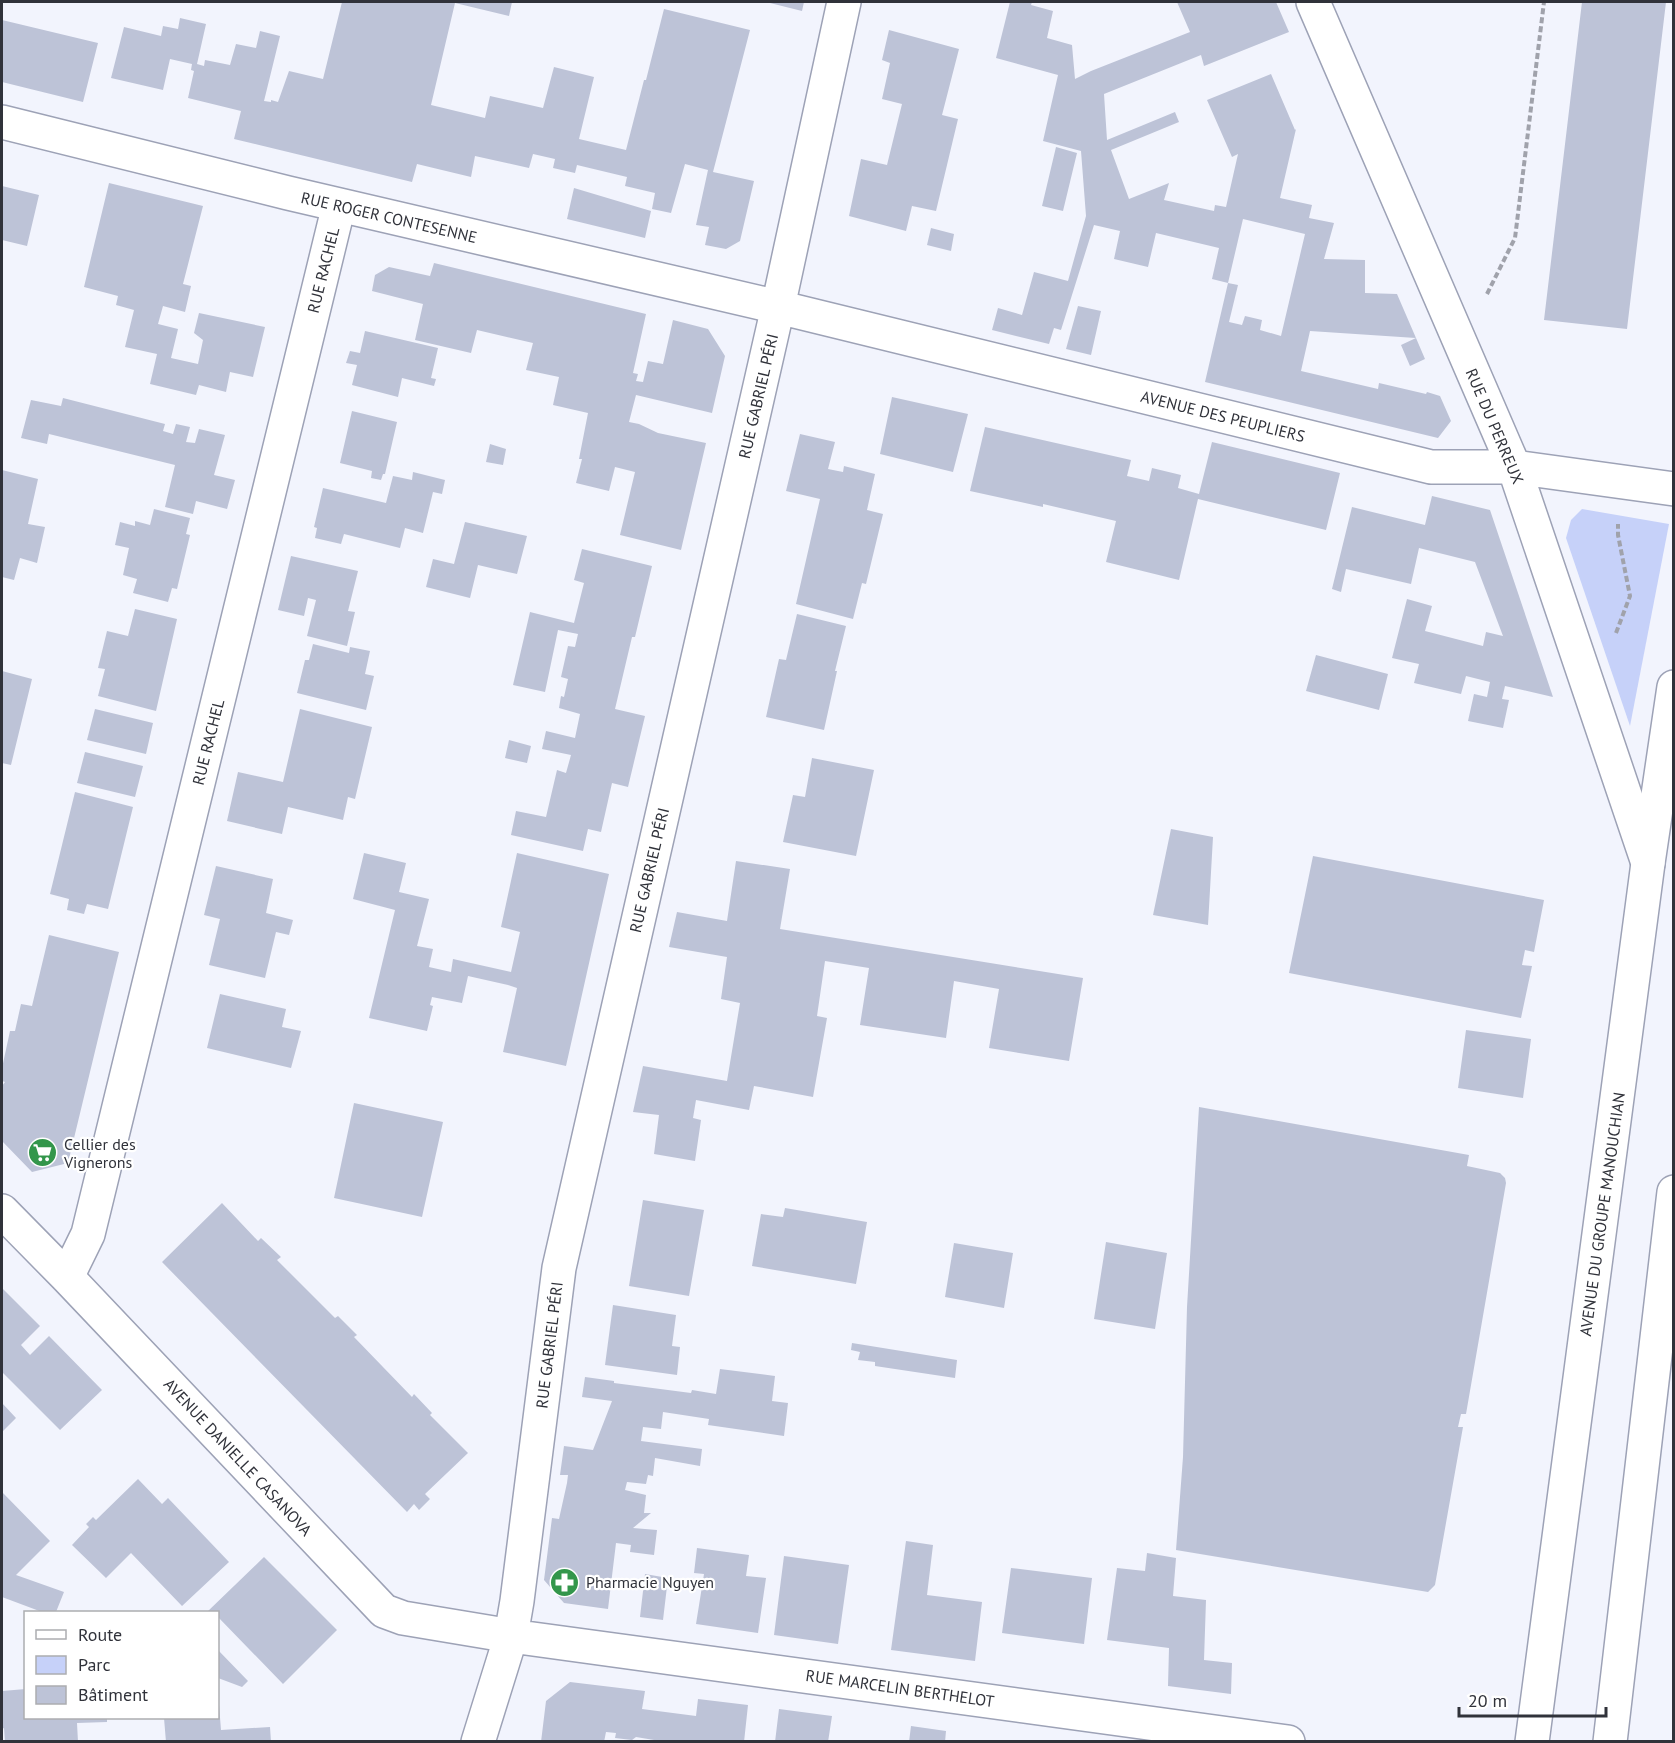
<svg xmlns="http://www.w3.org/2000/svg" width="1675" height="1743" font-family="'PT Sans',sans-serif">
	<rect width="100%" height="100%" fill="#f2f4fd"/>
	<path fill="#c6d1f9" d="M 1582,509 L 1669,524 L 1630,726 L 1566,538 L 1571,520 Z"/>
	<path fill="#bdc3d7" d="M 342,2 L 512,2 L 509,16 L 455,3 L 431,105 L 485,118 L 490,96 L 543,108 L 554,67 L 594,77 L 579,139 L 626,150 L 644,80 L 646,80 L 664,9 L 750,30 L 713,172 L 754,181 L 740,241 L 726,249 L 705,245 L 709,227 L 696,225 L 708,170 L 685,164 L 671,213 L 652,209 L 655,193 L 625,186 L 627,177 L 577,165 L 575,173 L 553,168 L 555,159 L 533,154 L 529,168 L 475,156 L 471,177 L 417,164 L 412,182 L 234,139 L 241,111 L 188,98 L 194,71 L 191,70 L 192,64 L 170,59 L 163,90 L 111,78 L 124,27 L 161,36 L 163,26 L 178,29 L 180,18 L 206,24 L 197,64 L 204,66 L 205,60 L 230,65 L 236,44 L 256,48 L 260,31 L 280,36 L 264,101 L 271,102 L 271,100 L 278,102 L 289,71 L 323,79 Z
		M 766,2 L 804,2 L 802,11 Z
		M 1010,2 L 1032,2 L 1031,5 L 1053,11 L 1047,38 L 1072,45 L 1075,79 L 1091,71 L 1190,32 L 1177,2 L 1276,2 L 1289,32 L 1204,66 L 1201,55 L 1104,94 L 1107,140 L 1175,112 L 1179,122 L 1111,150 L 1129,199 L 1169,183 L 1164,200 L 1214,211 L 1215,205 L 1226,207 L 1238,154 L 1232,157 L 1207,100 L 1271,74 L 1295,130 L 1296,129 L 1280,198 L 1312,205 L 1309,218 L 1334,223 L 1324,259 L 1365,260 L 1365,293 L 1397,294 L 1416,338 L 1310,331 L 1301,371 L 1378,389 L 1379,383 L 1426,394 L 1427,392 L 1440,396 L 1451,421 L 1438,438 L 1205,382 L 1228,283 L 1238,285 L 1229,322 L 1242,325 L 1245,316 L 1262,320 L 1260,330 L 1281,336 L 1305,234 L 1243,219 L 1228,283 L 1212,279 L 1219,248 L 1156,233 L 1148,267 L 1114,259 L 1120,231 L 1094,225 L 1061,330 L 1054,328 L 1049,344 L 992,330 L 998,308 L 1022,315 L 1034,272 L 1068,281 L 1086,216 L 1081,151 L 1043,141 L 1058,75 L 996,58 Z
		M 1582,2 L 1666,2 L 1627,329 L 1544,320 Z
		M 2,20 L 98,43 L 83,102 L 2,82 Z
		M 889,30 L 959,49 L 942,115 L 958,119 L 936,211 L 912,206 L 906,231 L 849,216 L 861,159 L 887,165 L 902,104 L 882,99 L 890,63 L 882,60 Z
		M 1056,147 L 1077,153 L 1063,211 L 1042,206 Z
		M 109,183 L 203,206 L 183,284 L 191,286 L 185,312 L 163,306 L 158,324 L 178,329 L 171,358 L 198,364 L 203,340 L 194,333 L 199,313 L 265,327 L 253,377 L 230,372 L 226,392 L 199,385 L 196,395 L 150,384 L 157,354 L 125,347 L 134,310 L 116,305 L 118,296 L 84,287 Z
		M 2,186 L 39,195 L 27,246 L 2,240 Z
		M 574,188 L 651,211 L 645,238 L 567,219 Z
		M 931,228 L 954,234 L 951,251 L 927,245 Z
		M 434,263 L 646,314 L 633,373 L 638,374 L 636,381 L 643,382 L 648,361 L 663,364 L 673,320 L 708,329 L 725,356 L 712,413 L 636,395 L 629,422 L 639,424 L 658,433 L 706,443 L 681,550 L 620,535 L 635,472 L 615,467 L 609,491 L 576,483 L 582,459 L 579,459 L 588,413 L 553,405 L 559,377 L 526,370 L 533,343 L 477,330 L 471,353 L 415,340 L 423,304 L 372,291 L 375,275 L 389,267 L 430,276 Z
		M 1078,306 L 1101,311 L 1091,355 L 1066,349 Z
		M 365,331 L 438,348 L 431,378 L 436,379 L 434,386 L 402,378 L 398,397 L 352,385 L 357,365 L 346,363 L 350,351 L 360,353 Z
		M 1416,338 L 1425,359 L 1410,366 L 1401,345 Z
		M 892,397 L 968,414 L 953,472 L 880,454 Z
		M 63,398 L 165,424 L 163,431 L 173,434 L 176,424 L 190,427 L 186,442 L 195,443 L 199,429 L 225,435 L 214,475 L 235,480 L 227,509 L 196,501 L 193,514 L 165,507 L 175,465 L 49,434 L 47,444 L 21,438 L 31,400 L 61,406 Z
		M 352,411 L 397,422 L 385,474 L 383,474 L 381,480 L 371,478 L 372,471 L 340,463 Z
		M 985,427 L 1131,460 L 1127,476 L 1149,481 L 1152,468 L 1181,475 L 1178,488 L 1199,494 L 1212,442 L 1340,473 L 1326,530 L 1198,499 L 1179,580 L 1106,562 L 1116,521 L 1043,504 L 1043,507 L 970,491 Z
		M 800,434 L 835,442 L 828,469 L 843,472 L 844,466 L 875,474 L 867,510 L 883,514 L 866,584 L 862,583 L 853,619 L 796,604 L 820,499 L 786,491 Z
		M 490,444 L 506,449 L 503,465 L 486,462 Z
		M 2,470 L 38,479 L 28,524 L 45,527 L 37,563 L 20,558 L 14,580 L 2,577 Z
		M 413,472 L 445,480 L 442,494 L 433,492 L 423,533 L 405,528 L 400,548 L 344,534 L 341,544 L 315,538 L 317,528 L 314,527 L 323,488 L 386,503 L 393,476 L 412,480 Z
		M 1432,496 L 1490,510 L 1553,697 L 1505,686 L 1502,699 L 1509,700 L 1503,728 L 1468,721 L 1474,694 L 1487,697 L 1490,682 L 1466,676 L 1461,694 L 1414,683 L 1419,664 L 1392,658 L 1407,599 L 1432,606 L 1425,631 L 1483,646 L 1486,632 L 1503,636 L 1475,562 L 1419,548 L 1411,584 L 1346,569 L 1341,592 L 1332,589 L 1352,507 L 1425,525 Z
		M 154,509 L 190,518 L 186,534 L 190,535 L 177,589 L 172,588 L 168,602 L 133,593 L 137,579 L 123,575 L 129,548 L 115,545 L 120,522 L 135,526 L 135,521 L 150,525 Z
		M 465,522 L 527,536 L 517,574 L 478,565 L 470,598 L 426,587 L 433,559 L 454,564 Z
		M 582,549 L 652,566 L 635,637 L 632,637 L 615,709 L 645,716 L 628,787 L 612,783 L 601,832 L 588,829 L 583,851 L 511,835 L 516,811 L 546,817 L 557,770 L 566,773 L 571,755 L 542,749 L 546,731 L 575,738 L 580,714 L 559,708 L 561,696 L 564,697 L 568,679 L 561,677 L 568,646 L 575,647 L 578,634 L 558,630 L 545,692 L 513,685 L 530,612 L 574,623 L 584,583 L 574,580 Z
		M 291,556 L 358,571 L 348,611 L 355,612 L 347,646 L 307,636 L 316,600 L 308,598 L 304,616 L 278,610 Z
		M 135,609 L 177,619 L 156,711 L 98,696 L 105,669 L 98,668 L 107,631 L 128,636 Z
		M 797,614 L 846,626 L 835,671 L 837,671 L 824,730 L 766,717 L 779,659 L 786,660 Z
		M 313,644 L 349,653 L 350,647 L 370,651 L 365,674 L 374,676 L 366,710 L 297,693 L 305,660 L 309,660 Z
		M 1316,655 L 1388,674 L 1379,710 L 1306,691 Z
		M 2,671 L 32,679 L 11,765 L 2,763 Z
		M 95,709 L 153,723 L 146,754 L 87,740 Z
		M 300,709 L 372,727 L 355,799 L 348,797 L 343,820 L 288,807 L 282,834 L 227,821 L 238,772 L 283,782 Z
		M 509,740 L 531,746 L 527,763 L 505,758 Z
		M 85,752 L 143,766 L 135,797 L 77,783 Z
		M 812,758 L 874,770 L 856,856 L 783,842 L 793,795 L 805,797 Z
		M 75,792 L 133,807 L 108,909 L 87,904 L 84,914 L 67,910 L 69,899 L 50,894 Z
		M 1171,829 L 1213,837 L 1208,925 L 1153,915 Z
		M 364,853 L 406,863 L 399,892 L 429,899 L 417,946 L 433,949 L 429,967 L 451,972 L 453,959 L 511,972 L 520,932 L 501,927 L 517,853 L 609,874 L 566,1066 L 503,1052 L 517,988 L 508,985 L 468,976 L 462,1003 L 432,997 L 430,1005 L 433,1006 L 427,1031 L 369,1018 L 395,910 L 353,899 Z
		M 1313,856 L 1544,900 L 1534,952 L 1525,950 L 1522,965 L 1532,966 L 1521,1018 L 1289,973 Z
		M 736,861 L 790,869 L 780,929 L 1083,978 L 1069,1061 L 989,1048 L 999,989 L 954,981 L 946,1038 L 860,1025 L 869,968 L 825,961 L 817,1016 L 827,1018 L 813,1097 L 754,1086 L 749,1110 L 696,1100 L 693,1118 L 701,1120 L 695,1161 L 654,1154 L 659,1115 L 633,1112 L 643,1066 L 727,1081 L 740,1003 L 721,999 L 727,957 L 669,947 L 677,912 L 727,921 Z
		M 216,866 L 273,879 L 266,913 L 293,920 L 289,935 L 276,932 L 265,978 L 209,965 L 220,919 L 204,915 Z
		M 49,935 L 119,952 L 68,1163 L 32,1172 L 2,1141 L 2,1086 L 5,1082 L 2,1081 L 2,1068 L 10,1031 L 15,1031 L 21,1004 L 32,1006 Z
		M 220,994 L 286,1009 L 282,1027 L 301,1031 L 291,1068 L 207,1048 Z
		M 1466,1030 L 1531,1039 L 1523,1098 L 1458,1088 Z
		M 354,1103 L 443,1122 L 422,1217 L 334,1198 Z
		M 1199,1107 L 1469,1155 L 1467,1166 L 1500,1173 L 1505,1178 L 1506,1183 L 1466,1414 L 1461,1414 L 1458,1427 L 1463,1427 L 1435,1585 L 1428,1592 L 1176,1550 L 1183,1457 L 1187,1307 Z
		M 643,1200 L 704,1210 L 689,1296 L 629,1286 Z
		M 222,1203 L 258,1241 L 261,1238 L 281,1257 L 277,1260 L 335,1318 L 338,1316 L 357,1335 L 354,1337 L 412,1397 L 414,1394 L 432,1413 L 430,1415 L 468,1453 L 425,1494 L 430,1499 L 419,1510 L 414,1504 L 407,1512 L 162,1262 Z
		M 785,1208 L 867,1222 L 856,1284 L 752,1266 L 761,1214 L 783,1217 Z
		M 1106,1242 L 1167,1253 L 1155,1329 L 1094,1319 Z
		M 954,1243 L 1013,1253 L 1004,1308 L 945,1297 Z
		M 2,1288 L 40,1326 L 21,1345 L 30,1355 L 49,1336 L 102,1390 L 60,1430 L 2,1372 Z
		M 613,1305 L 676,1315 L 672,1346 L 680,1347 L 677,1375 L 605,1365 Z
		M 852,1343 L 957,1360 L 955,1378 L 875,1366 L 875,1362 L 858,1360 L 860,1352 L 851,1350 Z
		M 720,1369 L 775,1376 L 772,1401 L 788,1403 L 784,1436 L 708,1425 L 709,1419 L 663,1412 L 661,1429 L 643,1427 L 641,1441 L 702,1449 L 700,1466 L 655,1458 L 653,1476 L 648,1475 L 646,1484 L 627,1482 L 625,1490 L 646,1495 L 644,1513 L 651,1513 L 633,1528 L 657,1530 L 654,1555 L 630,1552 L 631,1545 L 616,1543 L 608,1609 L 564,1603 L 544,1580 L 552,1518 L 559,1519 L 567,1483 L 568,1475 L 560,1475 L 564,1446 L 593,1450 L 612,1401 L 582,1397 L 585,1377 L 614,1381 L 614,1383 L 691,1393 L 692,1390 L 716,1394 Z
		M 2,1403 L 16,1418 L 2,1432 Z
		M 138,1479 L 162,1504 L 168,1498 L 229,1562 L 182,1606 L 131,1553 L 106,1578 L 72,1545 L 89,1527 L 86,1524 L 93,1517 L 96,1520 Z
		M 2,1492 L 50,1541 L 16,1575 L 64,1592 L 56,1612 L 42,1612 L 2,1597 Z
		M 906,1541 L 933,1545 L 927,1595 L 982,1602 L 975,1661 L 891,1650 Z
		M 697,1548 L 749,1555 L 746,1576 L 766,1578 L 758,1633 L 696,1624 L 704,1574 L 694,1573 Z
		M 1147,1553 L 1176,1558 L 1173,1596 L 1206,1600 L 1204,1660 L 1232,1663 L 1231,1694 L 1168,1686 L 1169,1648 L 1107,1640 L 1117,1568 L 1145,1571 Z
		M 784,1556 L 849,1565 L 838,1644 L 774,1635 Z
		M 264,1557 L 337,1630 L 283,1684 L 218,1617 L 218,1612 L 207,1612 Z
		M 1011,1568 L 1092,1578 L 1084,1644 L 1002,1633 Z
		M 645,1574 L 668,1578 L 663,1620 L 640,1617 Z
		M 218,1650 L 248,1681 L 242,1687 L 218,1678 Z
		M 570,1682 L 645,1691 L 642,1709 L 696,1716 L 698,1699 L 748,1705 L 744,1742 L 666,1742 L 636,1737 L 632,1740 L 615,1738 L 616,1733 L 606,1732 L 604,1742 L 541,1742 L 546,1701 Z
		M 26,1689 L 26,1718 L 107,1718 L 107,1722 L 77,1723 L 78,1742 L 5,1742 L 4,1728 L 2,1729 L 2,1691 Z
		M 218,1705 L 219,1705 L 221,1730 L 270,1727 L 271,1742 L 166,1742 L 164,1718 L 218,1718 Z
		M 779,1709 L 832,1716 L 828,1742 L 775,1742 Z
		M 911,1726 L 946,1731 L 945,1742 L 909,1742 Z"/>
	<g fill="none" stroke-linecap="round" stroke-linejoin="round">
		<defs>
			<path id="street" d="M 1313,2 L 1514,467 L 1648,863
				M 2,122 L 288,193 L 778,307 L 1431,467 L 1514,467 L 1674,489
				M 2,1211 L 67,1277 L 384,1611 L 403,1618 L 511,1636 L 1288,1742
				M 67,1277 L 88,1234 L 339,205
				M 478,1742 L 511,1636 L 517,1601 L 559,1268 L 778,307 L 844,2"/>
			<path id="secondary" d="M 1532,1742 L 1648,863 L 1674,687
				M 1610,1742 L 1674,1192"/>
		</defs>
		<use href="#street" stroke="#9da2b6" stroke-width="36"/>
		<use href="#secondary" stroke="#9da2b6" stroke-width="36"/>
		<path stroke="#a0a2ab" stroke-width="4" stroke-dasharray="6 3" stroke-linecap="butt" d="M 1487,294 L 1515,238 L 1544,2
			M 1616,633 L 1630,596 L 1618,535 L 1618,524"/>
		<use href="#street" stroke="#fff" stroke-width="33"/>
		<use href="#secondary" stroke="#fff" stroke-width="33"/>
	</g>
	<defs>
		<symbol id="supermarket-disc" viewBox="-11 -11 22 22"><circle r="9.5" fill="#33964b" stroke="#fff"/><path d="M-6-5.5h2.5l.6 2H6L4.5 2H-2.5L-4.4-4H-6ZM-1.5 3.2a1.3 1.3 0 1 0 .1 0ZM3 3.2a1.3 1.3 0 1 0 .1 0Z" fill="#fff"/></symbol>
		<symbol id="pharmacy-disc" viewBox="-11 -11 22 22"><circle r="9.5" fill="#33964b" stroke="#fff"/><path d="M-2-6h4v4h4v4h-4v4h-4v-4h-4v-4h4Z" fill="#fff"/></symbol>
	</defs>
	<g fill-rule="evenodd">
		<use href="#supermarket-disc" x="26" y="1136" width="33" height="33"/>
		<use href="#pharmacy-disc" x="548" y="1566" width="33" height="33"/>
	</g>
	<g text-anchor="middle" dominant-baseline="central" stroke-width="4.5" stroke-linejoin="round" paint-order="stroke">
		<g font-size="16" fill="#30323a" stroke="#fff">
			<text transform="translate(389 217) rotate(13)">RUE ROGER CONTESENNE</text>
			<text transform="translate(323 270) rotate(-76)">RUE RACHEL</text>
			<text transform="translate(758 396) rotate(-77)">RUE GABRIEL PÉRI</text>
			<text transform="translate(1223 416) rotate(14)">AVENUE DES PEUPLIERS</text>
			<text transform="translate(1495 426) rotate(67)">RUE DU PERREUX</text>
			<text transform="translate(208 742) rotate(-76)">RUE RACHEL</text>
			<text transform="translate(649 870) rotate(-77)">RUE GABRIEL PÉRI</text>
			<text transform="translate(1602 1214) rotate(-82)">AVENUE DU GROUPE MANOUCHIAN</text>
			<text transform="translate(549 1345) rotate(-83)">RUE GABRIEL PÉRI</text>
			<text transform="translate(238 1457) rotate(47)">AVENUE DANIELLE CASANOVA</text>
			<text transform="translate(900 1688) rotate(8)">RUE MARCELIN BERTHELOT</text>
		</g>
		<g font-size="16" fill="#30323a" stroke="#fff" text-anchor="start">
			<text x="64" y="1144">Cellier des<tspan x="64" dy="18">Vignerons</tspan></text>
			<text x="586" y="1582">Pharmacie Nguyen</text>
		</g>
	</g>
	<rect width="1675" height="1743" fill="none" stroke="#30323a" stroke-width="6"/>
	<rect x="24" y="1611" width="195" height="108" fill="#ffffff" stroke="#acadb0" stroke-width="1.5"/>
	<rect x="36" y="1630" width="30" height="9" fill="#ffffff" stroke="#acadb0" stroke-width="1.5"/>
	<text x="78" y="1641" font-size="18" fill="#30323a">Route</text>
	<rect x="36" y="1656" width="30" height="18" fill="#c6d1f9" stroke="#acadb0" stroke-width="1.5"/>
	<text x="78" y="1671" font-size="18" fill="#30323a">Parc</text>
	<rect x="36" y="1686" width="30" height="18" fill="#bdc3d7" stroke="#acadb0" stroke-width="1.5"/>
	<text x="78" y="1701" font-size="18" fill="#30323a">Bâtiment</text>
	<path d="M1459 1707v9h147v-9" fill="none" stroke="#30323a" stroke-width="3"/>
	<text x="1468" y="1707" font-size="18" fill="#30323a" stroke="#ffffff" stroke-width="4.5" paint-order="stroke">20 m</text>
</svg>
